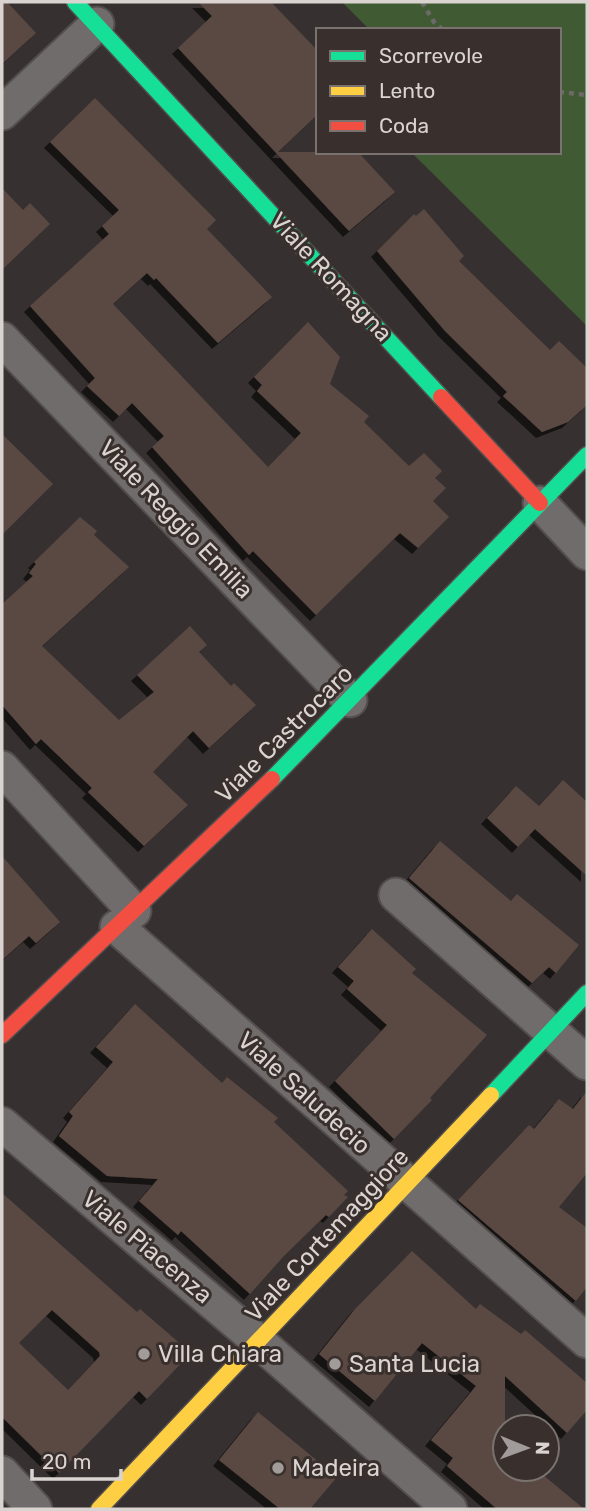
<svg xmlns="http://www.w3.org/2000/svg" width="589" height="1511" font-family="Rubik,sans-serif">
	<defs>
		<filter id="shadow"><feDropShadow dx="-6" dy="6" stdDeviation="0" flood-color="#0009"/></filter>
	</defs>
	<rect width="100%" height="100%" fill="#363130"/>
	<path fill="#405b33" d="M 342,2 L 587,2 L 587,326 L 411,152 L 559,152 L 559,30 L 370,30 Z"/>
	<path fill="#5a4942" fill-rule="evenodd" filter="url(#shadow)" d="M 2,2 L 7,2 L 36,33 L 2,64 Z
		M 198,2 L 271,2 L 318,51 L 318,114 L 278,152 L 358,152 L 395,192 L 349,231 L 178,48 L 212,16 Z
		M 95,98 L 216,220 L 207,229 L 272,297 L 218,343 L 156,278 L 154,280 L 147,273 L 113,304 L 268,467 L 301,433 L 257,391 L 262,385 L 254,377 L 308,322 L 340,357 L 330,384 L 369,416 L 364,422 L 409,466 L 424,453 L 442,471 L 435,478 L 446,488 L 433,501 L 449,517 L 418,548 L 400,533 L 316,615 L 253,551 L 249,555 L 152,447 L 164,436 L 132,403 L 119,416 L 87,386 L 95,378 L 30,306 L 109,234 L 102,226 L 119,210 L 50,142 Z
		M 2,188 L 23,210 L 30,203 L 50,224 L 2,270 Z
		M 424,209 L 464,256 L 459,261 L 550,350 L 559,341 L 587,368 L 587,405 L 568,422 L 542,432 L 503,396 L 507,392 L 445,331 L 377,251 L 414,214 L 416,216 Z
		M 2,434 L 53,484 L 2,535 Z
		M 80,517 L 97,531 L 94,535 L 129,567 L 42,646 L 119,720 L 154,692 L 137,675 L 190,626 L 207,645 L 199,652 L 231,686 L 234,683 L 256,705 L 209,748 L 193,731 L 153,772 L 188,805 L 144,846 L 88,792 L 92,788 L 41,739 L 36,744 L 2,705 L 2,604 L 33,576 L 29,573 L 36,564 L 34,562 Z
		M 563,780 L 587,802 L 587,876 L 535,829 L 518,847 L 487,818 L 516,786 L 539,806 Z
		M 440,841 L 511,901 L 517,894 L 579,945 L 556,973 L 549,967 L 532,983 L 409,878 Z
		M 2,856 L 60,922 L 36,943 L 29,936 L 2,960 Z
		M 372,929 L 416,969 L 412,973 L 487,1035 L 430,1098 L 432,1100 L 394,1139 L 335,1081 L 387,1025 L 347,989 L 354,981 L 338,967 Z
		M 135,1004 L 222,1083 L 227,1077 L 278,1118 L 274,1122 L 348,1191 L 344,1195 L 348,1197 L 329,1217 L 326,1215 L 283,1257 L 250,1294 L 181,1231 L 178,1235 L 139,1201 L 158,1179 L 107,1176 L 59,1136 L 73,1116 L 69,1112 L 113,1062 L 96,1047 Z
		M 587,1091 L 587,1173 L 559,1207 L 587,1228 L 587,1287 L 576,1301 L 458,1200 L 529,1125 L 534,1129 L 559,1099 L 573,1109 Z
		M 2,1193 L 137,1312 L 140,1309 L 191,1353 L 147,1399 L 139,1391 L 59,1473 L 2,1417 ZM 52,1310 L 99,1352 L 100,1356 L 68,1390 L 19,1343 Z
		M 412,1251 L 476,1309 L 480,1304 L 521,1334 L 525,1330 L 587,1383 L 587,1410 L 567,1433 L 505,1376 L 505,1469 L 536,1469 L 584,1509 L 497,1509 L 447,1466 L 453,1458 L 431,1440 L 476,1386 L 422,1343 L 375,1401 L 319,1354 L 355,1309 Z
		M 258,1412 L 337,1477 L 310,1509 L 280,1509 L 219,1460 Z"/>
	<g fill="none" stroke-linecap="round" stroke-linejoin="round">
		<defs>
			<path id="street" d="M 2,113 L 97,24
				M 2,339 L 350,700
				M 540,503 L 587,553
				M 2,768 L 134,911
				M 396,895 L 587,1063
				M 117,927 L 587,1341
				M 2,1124 L 258,1341 L 450,1509
				M 2,1473 L 35,1509"/>
			<path id="fast" d="M 75,2 L 441,397
				M 272,779 L 587,455
				M 491,1095 L 587,993"/>
			<path id="slow" d="M 99,1509 L 491,1095"/>
			<path id="jam" d="M 441,397 L 540,503
				M 2,1035 L 272,779"/>
		</defs>
		<use href="#street" stroke="#534e4d" stroke-width="37"/>
		<use href="#fast" stroke="#534e4d" stroke-width="19"/>
		<use href="#slow" stroke="#534e4d" stroke-width="19"/>
		<use href="#jam" stroke="#534e4d" stroke-width="19"/>
		<path stroke="#6d6968" stroke-width="4.5" stroke-dasharray="5 5" stroke-linecap="butt" d="M 422,2 L 434,22 L 443,30
			M 559,92 L 587,95"/>
		<use href="#street" stroke="#706c6b" stroke-width="33"/>
		<use href="#fast" stroke="#16e098" stroke-width="16"/>
		<use href="#slow" stroke="#ffcf43" stroke-width="16"/>
		<use href="#jam" stroke="#f24e42" stroke-width="16"/>
	</g>
	<g fill="#a19b99" stroke="#39302d" stroke-width="2.5">
		<circle cx="144" cy="1354" r="7"/>
		<circle cx="335" cy="1364" r="7"/>
		<circle cx="278" cy="1468" r="7"/>
	</g>
	<g text-anchor="middle" dominant-baseline="central" stroke-width="6" stroke-linejoin="round" paint-order="stroke">
		<g font-size="24" fill="#dad4d1" stroke="#39302d">
			<text transform="translate(331 277) rotate(47)">Viale Romagna</text>
			<text transform="translate(176 519) rotate(46)">Viale Reggio Emilia</text>
			<text transform="translate(284 734) rotate(-45)">Viale Castrocaro</text>
			<text transform="translate(304 1093) rotate(42)">Viale Saludecio</text>
			<text transform="translate(327 1235) rotate(-47)">Viale Cortemaggiore</text>
			<text transform="translate(147 1247) rotate(40)">Viale Piacenza</text>
		</g>
		<g font-size="24" fill="#dad4d1" stroke="#39302d" text-anchor="start">
			<text x="158" y="1354">Villa Chiara</text>
			<text x="349" y="1364">Santa Lucia</text>
			<text x="292" y="1468">Madeira</text>
		</g>
	</g>
	<rect width="589" height="1511" fill="none" stroke="#dad4d1" stroke-width="7"/>
	<rect x="316" y="28" width="245" height="126" fill="#39302d" stroke="#79726f" stroke-width="2"/>
	<rect x="330" y="51" width="35" height="10" fill="#16e098" stroke="#79726f" stroke-width="2"/>
	<text x="379" y="63" font-size="21" fill="#dad4d1">Scorrevole</text>
	<rect x="330" y="86" width="35" height="10" fill="#ffcf43" stroke="#79726f" stroke-width="2"/>
	<text x="379" y="98" font-size="21" fill="#dad4d1">Lento</text>
	<rect x="330" y="121" width="35" height="10" fill="#f24e42" stroke="#79726f" stroke-width="2"/>
	<text x="379" y="133" font-size="21" fill="#dad4d1">Coda</text>
	<g transform="translate(526 1448) rotate(91)"><circle r="33" fill="#39302d" stroke="#79726f" stroke-width="2"/>
	<path d="M0-5L12 26L0 18L-12 26Z" fill="#a19b99"/>
	<text y="-10" font-size="19" font-weight="bold" text-anchor="middle" fill="#dad4d1">N</text>
	</g>
	<path d="M32 1469v10h89v-10" fill="none" stroke="#dad4d1" stroke-width="3.5"/>
	<text x="42" y="1469" font-size="21" fill="#dad4d1" stroke="#39302d" stroke-width="5" paint-order="stroke">20 m</text>
</svg>
